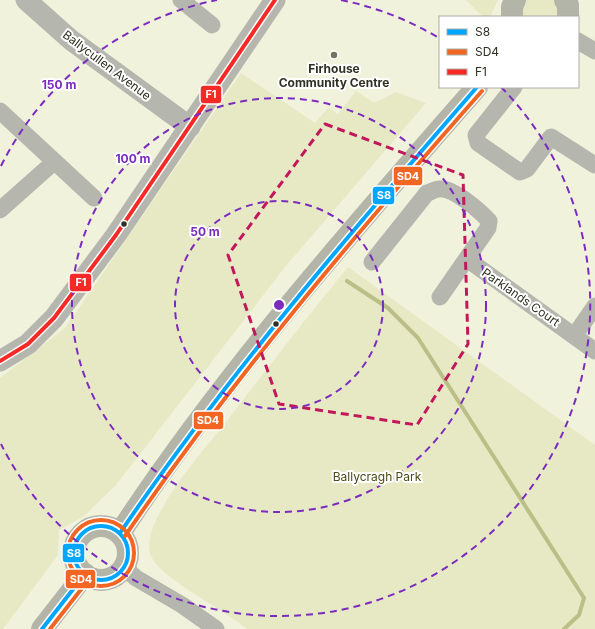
<svg xmlns="http://www.w3.org/2000/svg" width="595" height="629" font-family="Inter,sans-serif">
	<rect width="100%" height="100%" fill="#f0f2dc"/>
	<path fill="#e7e9c4" d="M 466,0 L 498,0 L 490,17 L 483,17 Z
		M 525,0 L 555,0 L 560,17 L 521,17 Z
		M 241,73 L 315,123 L 328,108 L 338,114 L 356,91 L 374,103 L 396,92 L 426,103 L 285,267 L 116,485 L 84,516 L 59,530 L 58,555 L 3,629 L 0,629 L 0,378 L 65,328 Z
		M 348,267 L 595,445 L 595,629 L 247,629 C 225,610 160,578 151,556 C 146,545 152,529 157,518 C 174,483 202,452 226,422 C 266,370 306,318 348,267 Z"/>
	<g fill="none" stroke-linecap="round" stroke-linejoin="round">
		<path stroke="#bbbe87" stroke-width="4" d="M 347,281 L 388,308 L 418,338 L 584,598 L 579,615 L 564,629"/>
		<path stroke="#b5b6ae" stroke-width="17" d="M 181,0 L 212,25
			M 578,41 L 595,51
			M 514,87 L 476,135 L 478,143 L 520,172 L 527,169 L 551,137 L 595,165
			M 0,111 L 94,198
			M 0,210 L 54,162
			M 467,259 L 595,351
			M 372,262 L 427,193 C 431,192 435,189 439,189 C 453,187 480,211 489,221 L 488,228 L 440,297
			M 575,335 L 595,306
			M 124,567 L 136,578 L 182,605 L 216,629"/>
		<path stroke="#b5b6ae" stroke-width="21" d="M 26,0 L 71,40 L 190,127
			M 0,361 L 28,344 L 54,318 L 116,235 L 275,0"/>
		<path stroke="#b4b5a9" stroke-width="22" d="M 565,0 L 568,5 L 568,17
			M 512,17 L 512,7 L 515,0
			M74 553a27 27 0 1 1 54 0a27 27 0 1 1-54 0Z
			M 120,533 C 225,373 352,230 477,87
			M 42,629 L 85,574"/>
		<defs>
			<path id="bus-1" d="M74 553a27 27 0 1 1 54 0a27 27 0 1 1-54 0Z
				M 120,533 C 228,374 351,232 477,87
				M 42,629 L 85,574"/>
			<path id="bus-2" d="M68 553a33 33 0 1 1 66 0a33 33 0 1 1-66 0Z
				M 125,536 C 233,378 355,235 482,91
				M 50,629 L 90,578"/>
			<path id="bus-3" d="M 0,361 L 28,344 L 54,318 L 116,235 L 275,0"/>
		</defs>
		<use href="#bus-1" stroke="#fff" stroke-width="7"/>
		<use href="#bus-2" stroke="#fff" stroke-width="7"/>
		<use href="#bus-3" stroke="#fff" stroke-width="7"/>
		<use href="#bus-1" stroke="#00a6ff" stroke-width="4"/>
		<use href="#bus-2" stroke="#f26522" stroke-width="4"/>
		<use href="#bus-3" stroke="#f52a26" stroke-width="4"/>
	</g>
	<path fill="none" stroke="#c2185b" stroke-width="3" stroke-dasharray="8 5" stroke-linejoin="round" d="M 325,124 L 463,175 L 468,344 L 417,425 L 279,404 L 228,255 Z"/>
	<g fill="none" stroke="#7b2cbf" stroke-width="2" stroke-dasharray="7 5">
		<circle cx="279" cy="305" r="104"/>
		<circle cx="279" cy="305" r="207"/>
		<path d="M1 166A311 311 0 0 1 217 0M341 0A311 311 0 0 1 439 38M501 87A311 311 0 1 1 1 444"/>
	</g>
	<circle fill="#737462" stroke="#fff" stroke-width="1.5" cx="334" cy="55" r="4"/>
	<g fill="#2f3021" stroke="#fff" stroke-width="1.5">
		<circle cx="124" cy="224" r="3.5"/>
		<circle cx="276" cy="324" r="3.5"/>
	</g>
	<g text-anchor="middle" dominant-baseline="central" stroke-width="4" stroke-linejoin="round" paint-order="stroke">
		<g font-size="12" fill="#2f3021" stroke="#fff">
			<text transform="translate(107 65) rotate(37)">Ballycullen Avenue</text>
			<text transform="translate(521 297) rotate(35)">Parklands Court</text>
		</g>
		<g font-size="12" font-weight="bold" fill="#2f3021" stroke="#fff">
			<text x="334" y="68">Firhouse<tspan x="334" dy="14">Community Centre</tspan></text>
		</g>
		<g font-size="12" fill="#4a4b17" stroke="#fff">
			<text x="377" y="476">Ballycragh Park</text>
		</g>
	</g>
	<circle cx="279" cy="305" r="6" fill="#7b2cbf" stroke="#fff" stroke-width="2"/>
	<g font-size="12" text-anchor="middle" font-weight="bold" fill="#7b2cbf" stroke="#fff" stroke-width="4" stroke-linejoin="round" paint-order="stroke">
		<text x="59" y="89">150 m</text>
		<text x="133" y="163">100 m</text>
		<text x="205" y="236">50 m</text>
	</g>
	<g stroke="#fff" stroke-width="1.5">
		<rect x="200" y="85" width="22" height="19" rx="4" fill="#f52a26"/>
		<rect x="393" y="166" width="30" height="20" rx="4" fill="#f26522"/>
		<rect x="372" y="186" width="23" height="19" rx="4" fill="#00a6ff"/>
		<rect x="69" y="273" width="23" height="19" rx="4" fill="#f52a26"/>
		<rect x="193" y="411" width="31" height="19" rx="4" fill="#f26522"/>
		<rect x="62" y="543" width="23" height="20" rx="4" fill="#00a6ff"/>
		<rect x="65" y="569" width="31" height="20" rx="4" fill="#f26522"/>
	</g>
	<g font-size="11" text-anchor="middle" font-weight="bold" fill="#fff">
		<text x="211" y="98">F1</text>
		<text x="408" y="180">SD4</text>
		<text x="384" y="199">S8</text>
		<text x="81" y="286">F1</text>
		<text x="208" y="424">SD4</text>
		<text x="74" y="557">S8</text>
		<text x="81" y="583">SD4</text>
	</g>
	<rect x="439" y="16" width="140" height="72" fill="#ffffff" stroke="#acaca6"/>
	<rect x="447" y="29" width="20" height="6" fill="#00a6ff" stroke="#acaca6"/>
	<text x="475" y="36" font-size="12" fill="#2f3021">S8</text>
	<rect x="447" y="49" width="20" height="6" fill="#f26522" stroke="#acaca6"/>
	<text x="475" y="56" font-size="12" fill="#2f3021">SD4</text>
	<rect x="447" y="69" width="20" height="6" fill="#f52a26" stroke="#acaca6"/>
	<text x="475" y="76" font-size="12" fill="#2f3021">F1</text>
</svg>
